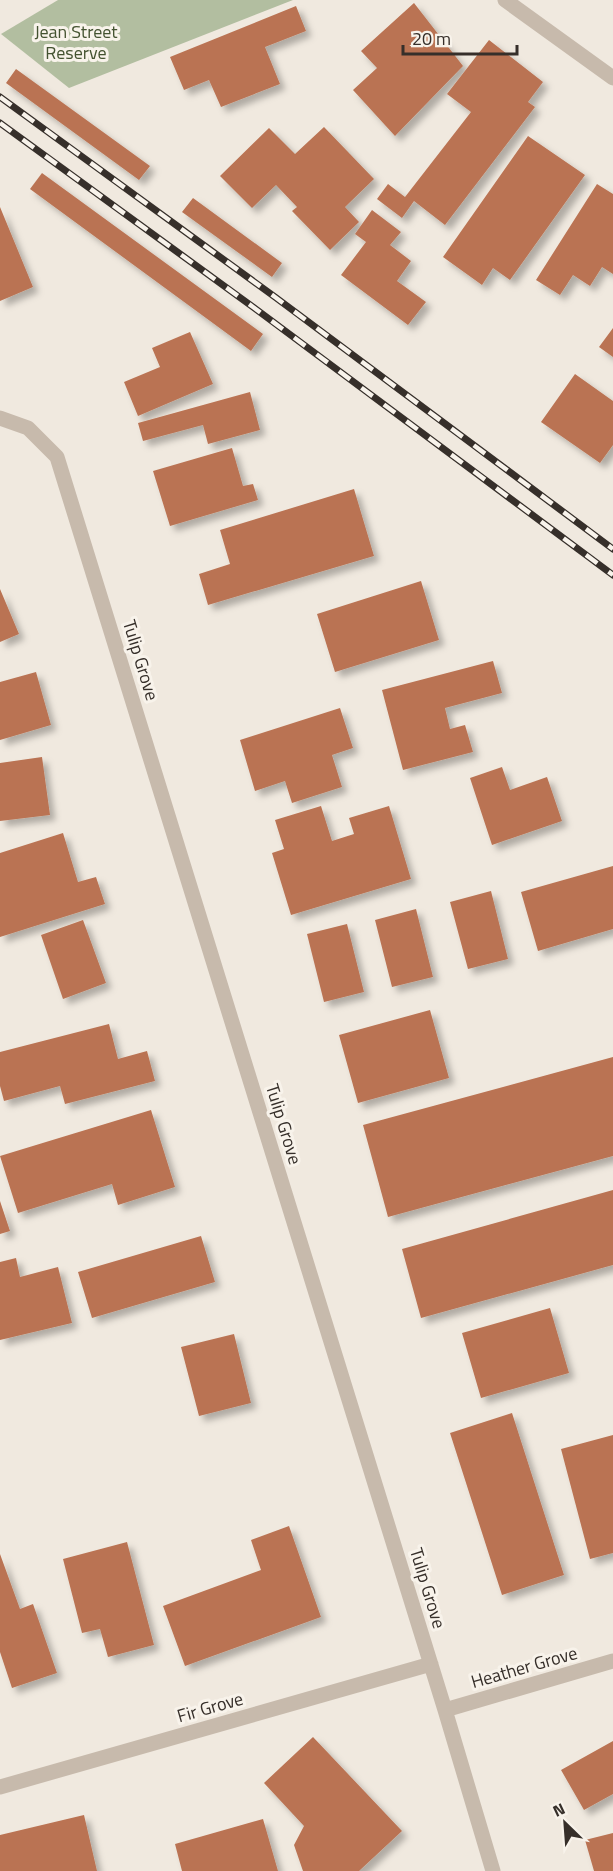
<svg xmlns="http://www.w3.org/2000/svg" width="613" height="1871" font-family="'Titillium Web',sans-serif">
	<defs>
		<filter id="shadow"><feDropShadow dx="5.5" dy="5.5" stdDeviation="3" flood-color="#0004"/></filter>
	</defs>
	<rect width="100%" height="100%" fill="#f0e9df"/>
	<path fill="#b2bea0" d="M 58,0 L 293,0 L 69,88 L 1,34 Z"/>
	<path fill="#ba7353" filter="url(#shadow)" d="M 414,3 L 463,66 L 395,136 L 353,90 L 377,68 L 361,51 Z
		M 296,6 L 306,31 L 265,47 L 280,84 L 221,107 L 209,80 L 184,90 L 170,57 Z
		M 489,40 L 543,82 L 528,102 L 535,107 L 445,225 L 414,201 L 402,218 L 377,199 L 388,184 L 405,197 L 471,112 L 447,94 Z
		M 16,69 L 150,166 L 139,180 L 6,83 Z
		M 324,127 L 374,179 L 345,207 L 359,222 L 330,250 L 292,211 L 297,207 L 276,185 L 252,208 L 220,176 L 269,128 L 295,154 Z
		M 528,136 L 585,175 L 510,280 L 493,268 L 482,285 L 443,257 Z
		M 42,173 L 263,334 L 251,351 L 30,189 Z
		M 597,184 L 613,194 L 613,274 L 602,267 L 590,286 L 573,275 L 560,295 L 536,280 Z
		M 193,198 L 282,263 L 272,277 L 182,212 Z
		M 0,207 L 33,287 L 0,301 Z
		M 372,210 L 401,232 L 390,245 L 411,261 L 397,281 L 426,302 L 408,325 L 341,275 L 366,242 L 355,234 Z
		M 613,328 L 613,357 L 599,347 Z
		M 190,332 L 213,384 L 138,416 L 124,382 L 160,367 L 152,348 Z
		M 575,374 L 613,401 L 613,445 L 600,463 L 541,422 Z
		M 250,392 L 260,430 L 208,444 L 203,425 L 143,441 L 138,423 Z
		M 232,448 L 243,486 L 253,484 L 258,500 L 170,526 L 153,471 Z
		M 354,489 L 374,556 L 208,605 L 199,574 L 230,564 L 220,530 Z
		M 421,581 L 439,640 L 335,672 L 317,614 Z
		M 0,589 L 19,634 L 0,642 Z
		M 493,661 L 502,693 L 445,708 L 450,729 L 465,725 L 473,752 L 403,770 L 382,690 Z
		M 36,672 L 51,725 L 0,740 L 0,682 Z
		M 340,708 L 353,748 L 332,755 L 342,787 L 292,803 L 285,781 L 255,791 L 240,740 Z
		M 42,757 L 50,815 L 0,821 L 0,763 Z
		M 502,767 L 510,790 L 547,777 L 562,821 L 492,845 L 470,778 Z
		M 321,806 L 332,841 L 354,834 L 349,818 L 389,806 L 411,879 L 291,915 L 272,853 L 284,849 L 275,820 Z
		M 63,833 L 78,882 L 96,877 L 105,904 L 0,937 L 0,853 Z
		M 613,866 L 613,929 L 538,951 L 521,892 Z
		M 491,891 L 508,959 L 468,969 L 450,902 Z
		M 416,909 L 433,977 L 392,987 L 375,920 Z
		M 83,920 L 106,983 L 63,999 L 41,935 Z
		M 347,924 L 364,992 L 324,1002 L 307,934 Z
		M 430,1010 L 449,1078 L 358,1103 L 339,1035 Z
		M 109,1024 L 118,1059 L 147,1051 L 155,1081 L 65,1104 L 60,1086 L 4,1101 L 0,1086 L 0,1052 Z
		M 613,1057 L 613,1156 L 388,1217 L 363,1125 Z
		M 151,1110 L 175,1187 L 118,1205 L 112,1184 L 18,1213 L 0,1156 Z
		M 613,1190 L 613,1265 L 421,1318 L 402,1249 Z
		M 0,1201 L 10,1231 L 0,1234 Z
		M 201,1236 L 215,1282 L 92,1318 L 78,1272 Z
		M 16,1258 L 20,1277 L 58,1267 L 72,1323 L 0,1340 L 0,1262 Z
		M 550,1308 L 569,1373 L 481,1398 L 462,1333 Z
		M 234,1334 L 251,1403 L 199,1416 L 181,1347 Z
		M 512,1413 L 564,1575 L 502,1595 L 450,1433 Z
		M 613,1435 L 613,1553 L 590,1559 L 561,1449 Z
		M 289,1526 L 321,1617 L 185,1666 L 163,1606 L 261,1570 L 251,1540 Z
		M 127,1542 L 154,1645 L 108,1657 L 100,1629 L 82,1633 L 63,1559 Z
		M 0,1554 L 20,1609 L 33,1604 L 57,1673 L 12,1688 L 0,1652 Z
		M 313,1737 L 402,1831 L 359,1871 L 303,1871 L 294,1845 L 304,1826 L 264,1783 Z
		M 613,1741 L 613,1794 L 584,1810 L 561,1770 Z
		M 84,1815 L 97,1871 L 0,1871 L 0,1835 Z
		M 263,1819 L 278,1871 L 182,1871 L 175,1844 Z
		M 613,1833 L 613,1871 L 594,1871 L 585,1840 Z"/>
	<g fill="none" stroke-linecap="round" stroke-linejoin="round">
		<path stroke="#c7baac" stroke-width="15" d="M 505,0 L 613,78
			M 0,418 L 28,428 L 57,457 L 445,1710 L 493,1871
			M 445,1710 L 613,1661
			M 0,1787 L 431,1664"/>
		<defs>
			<path id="rail" d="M 0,97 L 275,297 L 613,549
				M 0,123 L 253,307 L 613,575"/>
		</defs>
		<use href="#rail" stroke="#362f2a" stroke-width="7"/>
		<use href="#rail" stroke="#f8f3eb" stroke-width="4.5" stroke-dasharray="14" stroke-linecap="butt"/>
	</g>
	<g text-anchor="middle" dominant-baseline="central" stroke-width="6" stroke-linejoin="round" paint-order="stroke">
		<g font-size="18" fill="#435230" stroke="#f8f3eb">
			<text x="76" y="31">Jean Street<tspan x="76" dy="21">Reserve</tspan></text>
		</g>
		<g font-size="18" fill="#362f2a" stroke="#f8f3eb">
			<text transform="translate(141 660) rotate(73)">Tulip Grove</text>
			<text transform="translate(284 1124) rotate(73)">Tulip Grove</text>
			<text transform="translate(428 1588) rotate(73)">Tulip Grove</text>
			<text transform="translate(524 1667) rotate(-16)">Heather Grove</text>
			<text transform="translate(210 1707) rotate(-16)">Fir Grove</text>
		</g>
	</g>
	<g transform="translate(565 1823) rotate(335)" stroke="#f8f3eb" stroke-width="4.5" paint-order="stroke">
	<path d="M0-4.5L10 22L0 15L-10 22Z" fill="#362f2a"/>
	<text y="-9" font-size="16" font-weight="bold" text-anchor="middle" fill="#362f2a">N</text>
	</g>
	<path d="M403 45v9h114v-9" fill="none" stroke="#362f2a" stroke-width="3"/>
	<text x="412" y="45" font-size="18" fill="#362f2a" stroke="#f8f3eb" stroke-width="4.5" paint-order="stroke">20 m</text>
</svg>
